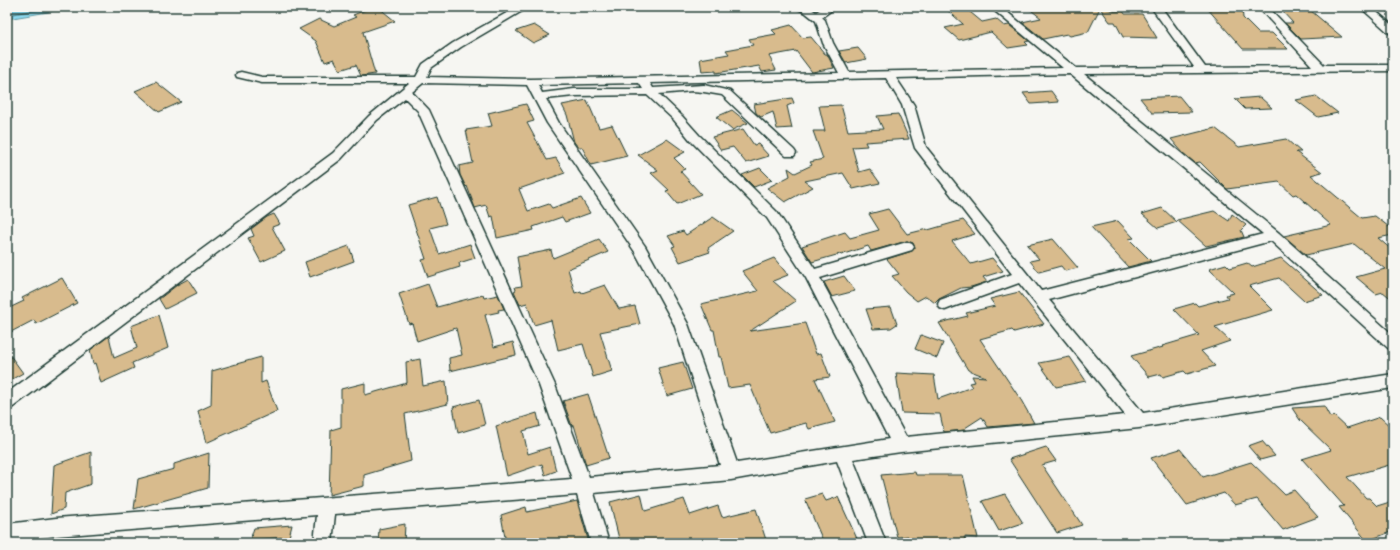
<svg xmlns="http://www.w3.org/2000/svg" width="1400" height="550" font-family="'Indie Flower',sans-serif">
	<rect width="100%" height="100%" fill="#f6f6f2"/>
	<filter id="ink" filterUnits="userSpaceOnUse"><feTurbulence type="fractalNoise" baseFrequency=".025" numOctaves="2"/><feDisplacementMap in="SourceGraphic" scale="8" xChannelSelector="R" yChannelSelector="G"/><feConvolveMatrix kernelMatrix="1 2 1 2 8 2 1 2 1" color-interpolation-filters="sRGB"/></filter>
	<g filter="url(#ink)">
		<path fill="#8cd7ed" stroke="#6099a3" d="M 7,7 L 68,7 L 48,12 L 7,19 Z"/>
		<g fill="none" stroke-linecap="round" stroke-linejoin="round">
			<path stroke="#4b7b7e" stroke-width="1" d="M 7,15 L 53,7"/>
		</g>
		<path fill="#d8bb8d" stroke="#1f3d34" d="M 373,7 L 378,7 L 395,21 L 363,32 L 375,74 L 361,76 L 356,65 L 340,70 L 334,59 L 325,62 L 316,41 L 299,29 L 319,19 L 334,26 L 356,17 L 353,15 Z
			M 944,7 L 964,7 L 982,22 L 996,19 L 1004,26 L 1009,25 L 1029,41 L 1025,42 L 1028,45 L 1008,48 L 991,32 L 959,40 L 945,28 L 963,24 Z
			M 1027,7 L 1101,7 L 1114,11 L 1123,11 L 1125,14 L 1142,14 L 1157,38 L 1123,37 L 1115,22 L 1110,22 L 1100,8 L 1088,32 L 1070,36 L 1067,34 L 1043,39 L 1022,22 L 1041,18 Z
			M 1206,7 L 1242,7 L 1243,18 L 1258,33 L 1272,33 L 1288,49 L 1243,49 Z
			M 1281,10 L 1310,10 L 1342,37 L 1301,39 L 1285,23 L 1293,23 Z
			M 534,25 L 550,35 L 533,43 L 516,31 Z
			M 791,25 L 803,38 L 811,37 L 825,54 L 827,54 L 834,68 L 812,72 L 796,51 L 769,56 L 776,70 L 762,72 L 759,66 L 716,73 L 716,71 L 702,72 L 700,59 L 729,54 L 726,50 L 753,45 L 749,39 L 776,34 L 772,30 Z
			M 858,48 L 867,59 L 846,63 L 839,51 Z
			M 156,82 L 181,102 L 159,112 L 135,91 Z
			M 1051,91 L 1059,102 L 1031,104 L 1023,93 Z
			M 1179,96 L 1192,112 L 1152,113 L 1140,98 Z
			M 1316,96 L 1338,113 L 1318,117 L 1296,100 Z
			M 1260,97 L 1272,108 L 1245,109 L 1235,99 Z
			M 792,98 L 794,103 L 787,106 L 792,128 L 777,129 L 773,112 L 761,117 L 756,113 L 754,104 Z
			M 587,100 L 599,128 L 612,125 L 627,156 L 591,165 L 582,147 L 578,147 L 574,142 L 567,115 L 562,105 Z
			M 526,104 L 534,121 L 527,123 L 547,160 L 556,158 L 565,173 L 519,189 L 528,211 L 549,204 L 552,208 L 581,198 L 590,213 L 565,222 L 562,217 L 533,227 L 534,230 L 497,238 L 493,216 L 490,217 L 486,205 L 475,208 L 467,186 L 466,187 L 460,175 L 459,166 L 473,163 L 466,130 L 492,126 L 488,113 Z
			M 841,105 L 848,131 L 883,129 L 877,116 L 898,114 L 909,139 L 865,142 L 867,146 L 852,147 L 859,172 L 870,169 L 880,183 L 853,189 L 843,173 L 805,181 L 813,187 L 785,202 L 767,188 L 790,176 L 788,168 L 795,173 L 812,165 L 810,162 L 823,159 L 813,131 L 825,131 L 819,106 Z
			M 732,110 L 748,123 L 732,130 L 716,117 Z
			M 1215,128 L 1239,147 L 1286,139 L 1301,152 L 1296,152 L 1322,172 L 1311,175 L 1362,218 L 1375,216 L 1393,230 L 1393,235 L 1378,238 L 1393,251 L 1393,300 L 1383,292 L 1376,294 L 1356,277 L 1385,269 L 1354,244 L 1306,255 L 1284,236 L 1331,225 L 1296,194 L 1293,195 L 1279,182 L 1227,189 L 1200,162 L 1195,163 L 1183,153 L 1171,139 Z
			M 743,129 L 754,145 L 758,144 L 769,156 L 746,163 L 733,147 L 721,150 L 712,137 Z
			M 667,139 L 685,152 L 674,158 L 685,169 L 680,171 L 701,194 L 677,204 L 666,191 L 669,190 L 651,173 L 658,170 L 638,155 Z
			M 760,168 L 772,180 L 754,187 L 742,175 Z
			M 437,197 L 446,224 L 430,228 L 439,254 L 470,244 L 475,258 L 459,263 L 460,267 L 428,277 L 422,260 L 426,259 L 408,205 Z
			M 1162,208 L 1177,222 L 1158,228 L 1142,214 Z
			M 888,209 L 907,234 L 927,229 L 928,230 L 963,220 L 975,234 L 952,241 L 971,264 L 992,258 L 1003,271 L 983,277 L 987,282 L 971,287 L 961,288 L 939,299 L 935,303 L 926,296 L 917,301 L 906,292 L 892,276 L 899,274 L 887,259 L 912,251 L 915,248 L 913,243 L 907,241 L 871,251 L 868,246 L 841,255 L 840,254 L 812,262 L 802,246 L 845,232 L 850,238 L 879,230 L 869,214 Z
			M 1214,211 L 1229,221 L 1232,214 L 1246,225 L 1241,230 L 1244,237 L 1206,246 L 1177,220 Z
			M 274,214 L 280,224 L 272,227 L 285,251 L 261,262 L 248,238 L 254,236 L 251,229 L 267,217 Z
			M 713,217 L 733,231 L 708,248 L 710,252 L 680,262 L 672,247 L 675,246 L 668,236 L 683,231 L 686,235 Z
			M 1118,221 L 1134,238 L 1129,239 L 1151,261 L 1128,267 L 1091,227 Z
			M 599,239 L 608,252 L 568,269 L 575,293 L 581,291 L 582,293 L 605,285 L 619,309 L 635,306 L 640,324 L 600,332 L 612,371 L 593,377 L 583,344 L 558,350 L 551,320 L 534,325 L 527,303 L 520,305 L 514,291 L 516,290 L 515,287 L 522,286 L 517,257 L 551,250 L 553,258 Z
			M 1053,239 L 1078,268 L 1065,271 L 1061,266 L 1039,272 L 1030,261 L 1039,259 L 1027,245 Z
			M 349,246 L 354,261 L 310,277 L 305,262 Z
			M 774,258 L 788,275 L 773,281 L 796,301 L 750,331 L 805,323 L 816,354 L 821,353 L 830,377 L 815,379 L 835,422 L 809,429 L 806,423 L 770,433 L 750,385 L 728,388 L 721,357 L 719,357 L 714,330 L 712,330 L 701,304 L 758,291 L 742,271 Z
			M 1281,258 L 1323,295 L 1304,301 L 1279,278 L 1249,286 L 1273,310 L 1215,327 L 1230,341 L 1201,351 L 1215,366 L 1187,374 L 1184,371 L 1163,377 L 1161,374 L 1149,377 L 1131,356 L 1163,347 L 1162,346 L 1199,335 L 1174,309 L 1195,303 L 1198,306 L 1228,298 L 1226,295 L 1234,293 L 1209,269 L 1226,264 L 1230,268 L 1247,263 L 1252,267 Z
			M 844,276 L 855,291 L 832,297 L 824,282 Z
			M 62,278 L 77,303 L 36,324 L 34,320 L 7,334 L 7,309 L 24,301 L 22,298 Z
			M 188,279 L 197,293 L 165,309 L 159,299 L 177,285 Z
			M 428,284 L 437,307 L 483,295 L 484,298 L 498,295 L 504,309 L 498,310 L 499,312 L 485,315 L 494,347 L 513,342 L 516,355 L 450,371 L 449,358 L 462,355 L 456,328 L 417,341 L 412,323 L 409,324 L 399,294 Z
			M 1019,292 L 1044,324 L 1014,332 L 1012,330 L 980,339 L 1021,400 L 1034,423 L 988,427 L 982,417 L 965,428 L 965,430 L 944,432 L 940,414 L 902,413 L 896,373 L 934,375 L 938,399 L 972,387 L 969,383 L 975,382 L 972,376 L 986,377 L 968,370 L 939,323 L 968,316 L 966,313 L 995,306 L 990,299 Z
			M 891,307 L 897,324 L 891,328 L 873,329 L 866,309 Z
			M 159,315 L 168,348 L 132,363 L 134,368 L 101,383 L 95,363 L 93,364 L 90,350 L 109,336 L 114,358 L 137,348 L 131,326 Z
			M 921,335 L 943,343 L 937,358 L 915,349 Z
			M 7,351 L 23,373 L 7,382 Z
			M 261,357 L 261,383 L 266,381 L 277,411 L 206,443 L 198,411 L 211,405 L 212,371 Z
			M 1070,357 L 1086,381 L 1056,387 L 1039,363 Z
			M 420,359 L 423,386 L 446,381 L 448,404 L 405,414 L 411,461 L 364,475 L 364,486 L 329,495 L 331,430 L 341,427 L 341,389 L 365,383 L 365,395 L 407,383 L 406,362 Z
			M 683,362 L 692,389 L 667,396 L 658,368 Z
			M 588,394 L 609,458 L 586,465 L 574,425 L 572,426 L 563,401 Z
			M 479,400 L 485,425 L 458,433 L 453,407 Z
			M 1324,406 L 1330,417 L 1334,416 L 1347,428 L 1380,417 L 1393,429 L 1393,464 L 1347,477 L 1366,498 L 1369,498 L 1377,506 L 1393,501 L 1393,531 L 1367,541 L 1339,507 L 1344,506 L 1302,459 L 1331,450 L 1300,420 L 1292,408 Z
			M 537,413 L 540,426 L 523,431 L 528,454 L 550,447 L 556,471 L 545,475 L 542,464 L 507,476 L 496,426 Z
			M 1262,441 L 1275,456 L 1260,460 L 1248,446 Z
			M 1046,447 L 1056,461 L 1042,465 L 1082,525 L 1057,533 L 1009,459 Z
			M 1180,449 L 1203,477 L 1251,462 L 1284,494 L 1294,490 L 1318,517 L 1283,530 L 1257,499 L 1235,505 L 1224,493 L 1187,505 L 1151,458 Z
			M 91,452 L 91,484 L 65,493 L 64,509 L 51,514 L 54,465 Z
			M 209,453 L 208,488 L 134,509 L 138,479 L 174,469 L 174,464 Z
			M 915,472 L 916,475 L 963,475 L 978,538 L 964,537 L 967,543 L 909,543 L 908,536 L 897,537 L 881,475 Z
			M 641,494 L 645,511 L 684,499 L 690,515 L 718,506 L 722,517 L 756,509 L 767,543 L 620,543 L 610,502 Z
			M 822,494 L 826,501 L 838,497 L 859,543 L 824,543 L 805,499 Z
			M 1005,494 L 1023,523 L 999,531 L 982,501 Z
			M 577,501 L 589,543 L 506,543 L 501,515 L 526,507 L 527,512 Z
			M 405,524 L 404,543 L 378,543 L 379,529 Z
			M 292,525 L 289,537 L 250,540 L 254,528 Z"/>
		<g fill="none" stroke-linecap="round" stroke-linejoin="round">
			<defs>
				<path id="minor" d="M 517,7 L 529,7 L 461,47 L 431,68 L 427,77 L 531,79 L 839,73 L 823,43 L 816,21 L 806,13 L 794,7 L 808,7 L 816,12 L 824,7 L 836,7 L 822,17 L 825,20 L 833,43 L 849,72 L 1063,68 L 990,7 L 1001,7 L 1076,68 L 1194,67 L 1151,7 L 1161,7 L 1205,67 L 1312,66 L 1258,7 L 1268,7 L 1324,65 L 1393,65 L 1393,71 L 1084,74 L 1279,233 L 1393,335 L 1393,350 L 1388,348 L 1271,241 L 1049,300 L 1143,413 L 1393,374 L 1393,388 L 1139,428 L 901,452 L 853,459 L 886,543 L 868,543 L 837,461 L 731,480 L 594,493 L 609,543 L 591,543 L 577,495 L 335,514 L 332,543 L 314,543 L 317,515 L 56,536 L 7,542 L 7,524 L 56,518 L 572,479 L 539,385 L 418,111 L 405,98 L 377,120 L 341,159 L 13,407 L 7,409 L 7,393 L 333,153 L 369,116 L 409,83 L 262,83 L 237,77 L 236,75 L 237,73 L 241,72 L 262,77 L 416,77 L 423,64 L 453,43 ZM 1070,74 L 1263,234 L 1041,291 L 926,147 L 914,105 L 896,78 ZM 886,78 L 902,105 L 915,148 L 1012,274 L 940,300 L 938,304 L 940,308 L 945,310 L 950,308 L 1019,283 L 1125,415 L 906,437 L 820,278 L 912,250 L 914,247 L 912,244 L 907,242 L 815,269 L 777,212 L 699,135 L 682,116 L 659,94 L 692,91 L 704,92 L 722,95 L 786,156 L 794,156 L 796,153 L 794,150 L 730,91 L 704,85 L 653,88 L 650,83 ZM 423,83 L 527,85 L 547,123 L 635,252 L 674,324 L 720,465 L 589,477 L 555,385 L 429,110 L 412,92 ZM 639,83 L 643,89 L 574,89 L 542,93 L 538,85 ZM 647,95 L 674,120 L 691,141 L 767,218 L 806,278 L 889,439 L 737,463 L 688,324 L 645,246 L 559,123 L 546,99 L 574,96 Z
					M 1360,7 L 1371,7 L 1393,26 L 1393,34 L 1389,33 Z"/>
			</defs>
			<use href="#minor" stroke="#1f3d34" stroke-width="3"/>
			<use href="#minor" fill="#f6f6f2" fill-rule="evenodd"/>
		</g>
	</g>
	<rect width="1400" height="550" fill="none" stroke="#f6f6f2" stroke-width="24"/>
	<rect x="12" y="12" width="1376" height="526" fill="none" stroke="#1f3d34" stroke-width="1.5" filter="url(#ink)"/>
</svg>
